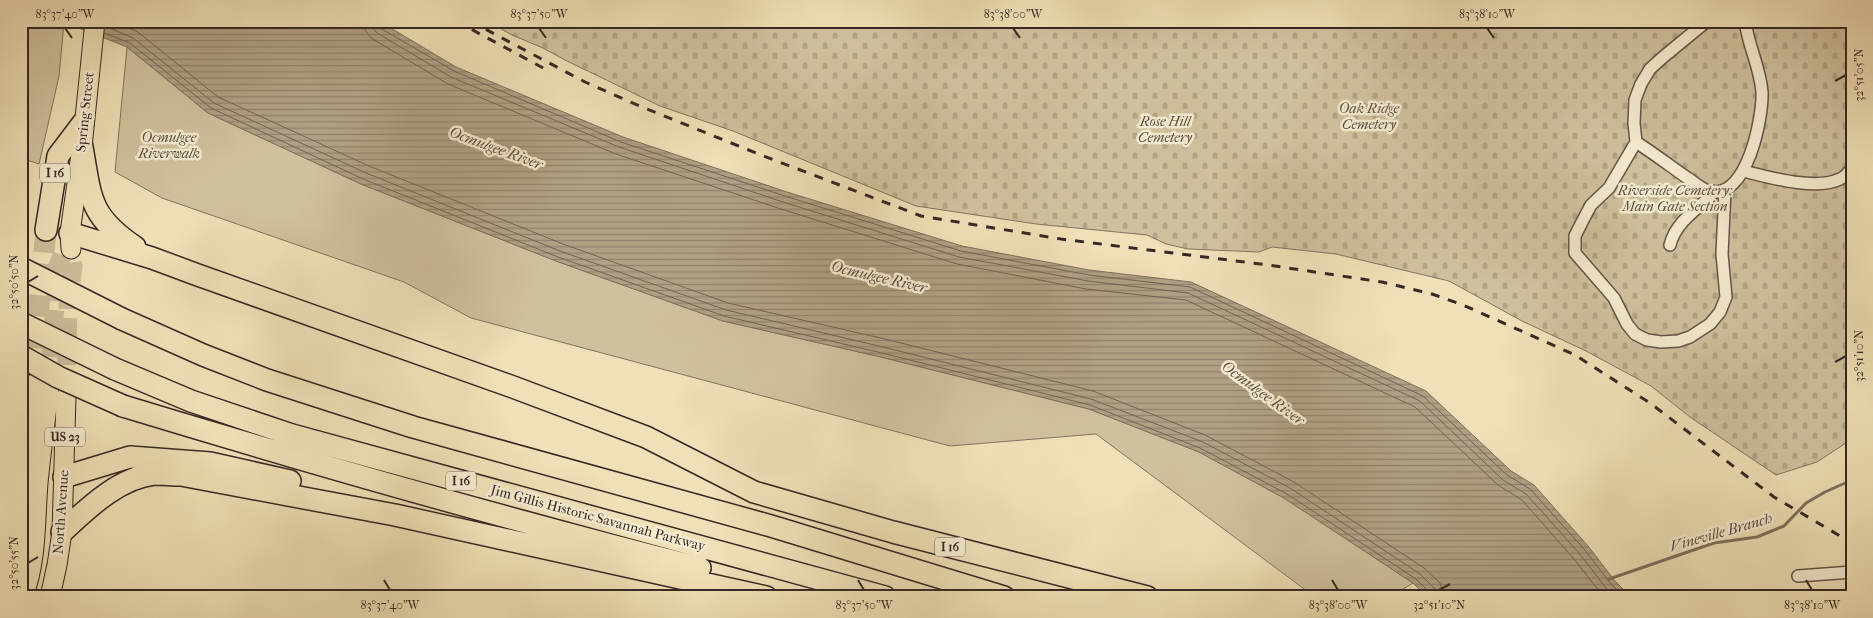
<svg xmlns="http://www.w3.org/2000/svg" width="1873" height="618" font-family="'IM FELL French Canon',serif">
	<defs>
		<pattern id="cemetery-stones" width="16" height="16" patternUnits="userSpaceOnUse" patternTransform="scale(1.25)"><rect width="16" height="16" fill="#d0c19e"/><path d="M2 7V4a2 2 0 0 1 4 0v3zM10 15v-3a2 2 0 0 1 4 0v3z" fill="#b3a688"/></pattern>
		<pattern id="water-rules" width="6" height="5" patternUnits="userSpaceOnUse" patternTransform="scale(1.25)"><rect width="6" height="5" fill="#b0a185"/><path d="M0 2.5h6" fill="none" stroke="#90836c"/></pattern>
	</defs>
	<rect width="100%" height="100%" fill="#f0e0b7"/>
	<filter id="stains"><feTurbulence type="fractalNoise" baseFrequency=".004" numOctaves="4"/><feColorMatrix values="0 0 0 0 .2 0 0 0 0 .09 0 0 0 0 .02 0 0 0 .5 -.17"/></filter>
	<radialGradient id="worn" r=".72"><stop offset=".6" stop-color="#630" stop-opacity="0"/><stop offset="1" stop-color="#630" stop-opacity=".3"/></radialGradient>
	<path fill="url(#cemetery-stones)" stroke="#827460" d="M 487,21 L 1852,21 L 1852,439 L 1817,462 L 1776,475 L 1690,417 L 1651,386 L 1586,351 L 1522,321 L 1449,281 L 1336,254 L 1272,247 L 1259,252 L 1188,249 L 1166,244 L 1147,235 L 1036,224 L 916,206 L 733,131 L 660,106 L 565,60 L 543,48 L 512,35 Z"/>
	<path fill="#d0c19e" stroke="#827460" d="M 21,21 L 64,22 L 59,76 L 39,164 L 21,158 Z
		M 127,47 L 208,113 L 361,184 L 556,261 L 723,321 L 881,357 L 1089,409 L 1199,452 L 1284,498 L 1413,583 L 1390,597 L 1315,597 L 1096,434 L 950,446 L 471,318 L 404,282 L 162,198 L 115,172 Z"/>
	<path fill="url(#water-rules)" stroke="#7f715e" d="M 61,21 L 379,21 L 456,67 L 623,137 L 787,192 L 962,246 L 1089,270 L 1191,282 L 1426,391 L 1511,471 L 1534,485 L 1588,546 L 1615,581 L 1631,597 L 1427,597 L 1413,583 L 1284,498 L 1199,452 L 1089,409 L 881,357 L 723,321 L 556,261 L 361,184 L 208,113 L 127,47 Z"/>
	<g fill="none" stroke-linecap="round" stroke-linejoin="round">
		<path stroke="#726454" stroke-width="1" d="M 113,21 L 138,32 L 218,97 L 369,166 L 563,244 L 728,303 L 885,339 L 1093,391 L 1205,435 L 1294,482 L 1424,568 L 1440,583 L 1444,597
			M 363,21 L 365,30 L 371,38 L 448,84 L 616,154 L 781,209 L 957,264 L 1086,289 L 1186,300 L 1415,407 L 1498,485 L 1522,500 L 1573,558 L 1604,597
			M 371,21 L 372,27 L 377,33 L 451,77 L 619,147 L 783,202 L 959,257 L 1088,281 L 1188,293 L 1420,401 L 1503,480 L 1526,494 L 1579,553 L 1606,588 L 1615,597
			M 377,21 L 380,28 L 454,71 L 621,142 L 785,196 L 961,251 L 1089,275 L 1190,287 L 1423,396 L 1507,475 L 1530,489 L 1584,549 L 1611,584 L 1624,597
			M 105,26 L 133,38 L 214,103 L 366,173 L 560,251 L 726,310 L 883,347 L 1091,399 L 1203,442 L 1290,488 L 1420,574 L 1434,588 L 1437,597
			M 104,33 L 130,43 L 211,108 L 363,179 L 558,257 L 724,316 L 882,353 L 1090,405 L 1200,448 L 1287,494 L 1416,579 L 1429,592 L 1430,597"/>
		<path stroke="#7f715e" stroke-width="3" d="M 1609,579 L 1714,543 L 1757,537 L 1784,526 L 1806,503 L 1825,492 L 1852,480"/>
		<path stroke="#cbbb99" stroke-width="19" stroke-dasharray="19 9" stroke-linecap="butt" d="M 49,385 L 58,266 L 65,248
			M 66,393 L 68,305 L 73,266 L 71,249"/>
		<path stroke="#cbbb99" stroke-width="21" stroke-dasharray="21 11" stroke-linecap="butt" d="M 34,380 L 34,359 L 46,230"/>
		<defs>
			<path id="minor" d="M 1707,21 L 1662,58 L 1650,69 L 1641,84 L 1635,100 L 1634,123 L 1636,142 L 1609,188 L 1591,205 L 1582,222 L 1575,236 L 1575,253 L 1614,298 L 1627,324 L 1635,334 L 1647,340 L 1661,342 L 1678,341 L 1690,337 L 1710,324 L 1720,312 L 1726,297 L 1722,254 L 1725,190
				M 1636,142 C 1653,153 1669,165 1686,177 C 1693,181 1700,188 1708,191 C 1747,202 1763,117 1762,92 C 1760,67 1748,45 1745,21
				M 1743,171 C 1768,177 1816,191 1840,179 C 1845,177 1849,172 1852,168
				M 1670,245 C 1675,224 1694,211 1710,197 L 1712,191
				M 1798,576 L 1852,572"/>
			<path id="primary" d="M 70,233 L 82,147 L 95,21"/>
			<path id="trunk" d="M 70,233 L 71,249
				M 23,597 C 37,560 35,521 38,483 C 41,451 46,419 49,387
				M 50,597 L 57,565 L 62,532 L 66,397"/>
			<path id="motorway" d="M 82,147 C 91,198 89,216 135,247
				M 46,230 L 58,156 L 83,123
				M 70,233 L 152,258 L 195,274 L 513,387 L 646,437 L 754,492 L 893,532 L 1147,597
				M 122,319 L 203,355 L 267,380 L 413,427 L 771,526 L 1004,597
				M 115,369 L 191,401 L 292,435 L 885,597
				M 123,406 C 314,464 506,519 700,568
				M 21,474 C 34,457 34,407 34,385
				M 64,477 L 130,457 L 210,463 L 290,481
				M 62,532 C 87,509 118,478 154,474 C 163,474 172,475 181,475 L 395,515 L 766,597"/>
		</defs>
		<use href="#minor" stroke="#645648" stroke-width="14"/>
		<use href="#primary" stroke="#352823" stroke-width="21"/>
		<use href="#trunk" stroke="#352823" stroke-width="21"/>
		<use href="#motorway" stroke="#352823" stroke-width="24"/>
		<use href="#minor" stroke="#f5ebd0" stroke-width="11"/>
		<use href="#primary" stroke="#f0e0b7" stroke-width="19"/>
		<use href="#trunk" stroke="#f0e0b7" stroke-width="19"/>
		<use href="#motorway" stroke="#f0e0b7" stroke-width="21"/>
		<path stroke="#352823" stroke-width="3" stroke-dasharray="9 9" stroke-linecap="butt" d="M 456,21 L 545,69
			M 470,21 L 585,82 L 642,107 L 761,155 L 921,216 L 1061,239 L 1268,265 L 1382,282 L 1432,294 L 1463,305 L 1575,355 L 1650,403 L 1774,497 L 1852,543"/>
		<defs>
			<path id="motorway-bridge" d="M 21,268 L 122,319
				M 21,323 L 115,369
				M 21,356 L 58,377 L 123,406"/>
		</defs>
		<use href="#motorway-bridge" stroke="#352823" stroke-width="24" stroke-linecap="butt"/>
		<use href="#motorway-bridge" stroke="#f0e0b7" stroke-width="21"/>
	</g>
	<path fill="none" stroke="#352823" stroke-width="2" d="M 65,28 L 72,38M 539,28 L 546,38M 1013,28 L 1020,38M 1487,28 L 1494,38M 1835,81 L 1846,75M 28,282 L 38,276M 1835,362 L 1846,356M 28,563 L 38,557M 384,580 L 390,590M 858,580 L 864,590M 1332,580 L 1338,590M 1806,580 L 1812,590M 1439,590 L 1450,584"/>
	<g text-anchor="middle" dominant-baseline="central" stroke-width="5" stroke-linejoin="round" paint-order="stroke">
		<g fill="#f5ebd0" stroke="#6f6257" stroke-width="1">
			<rect x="40" y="163.5" width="30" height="19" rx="4"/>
			<rect x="45" y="427.5" width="40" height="19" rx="4"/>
			<rect x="446" y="471.5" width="30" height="19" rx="4"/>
			<rect x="935" y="537.5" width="30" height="19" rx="4"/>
		</g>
		<g font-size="12" font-weight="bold" fill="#352823">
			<text x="55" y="173">I 16</text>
			<text x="65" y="437">US 23</text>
			<text x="461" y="481">I 16</text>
			<text x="950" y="547">I 16</text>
		</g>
		<g font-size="14" font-style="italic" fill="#5c4e42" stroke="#f5ebd0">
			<text x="1369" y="108">Oak Ridge<tspan x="1369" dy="16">Cemetery</tspan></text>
			<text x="1165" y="121">Rose Hill<tspan x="1165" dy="16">Cemetery</tspan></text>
			<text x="169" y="137">Ocmulgee<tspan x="169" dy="16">Riverwalk</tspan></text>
			<text x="1675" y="190">Riverside Cemetery:<tspan x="1675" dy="16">Main Gate Section</tspan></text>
		</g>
		<g font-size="14" fill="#352823" stroke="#f5ebd0">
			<text transform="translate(85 112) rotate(-84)">Spring Street</text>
			<text transform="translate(61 512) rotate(-86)">North Avenue</text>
			<text transform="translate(598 518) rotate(15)">Jim Gillis Historic Savannah Parkway</text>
		</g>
		<g font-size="15" font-style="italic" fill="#5a4c40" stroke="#f5ebd0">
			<text transform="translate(496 148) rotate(20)">Ocmulgee River</text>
			<text transform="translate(879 277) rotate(13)">Ocmulgee River</text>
			<text transform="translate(1263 393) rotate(36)">Ocmulgee River</text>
			<text transform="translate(1721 532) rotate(-16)">Vineville Branch</text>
		</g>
	</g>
	<rect width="1873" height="618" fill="none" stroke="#f0e0b7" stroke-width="55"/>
	<rect x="28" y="28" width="1818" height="562" fill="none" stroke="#352823" stroke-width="2"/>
	<g font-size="12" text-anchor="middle" fill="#352823">
		<text x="65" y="18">83°37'40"W</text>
		<text x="539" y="18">83°37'50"W</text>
		<text x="1013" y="18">83°38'00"W</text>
		<text x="1487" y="18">83°38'10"W</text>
		<text transform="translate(1859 75) rotate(-90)" y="4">32°51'05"N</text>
		<text transform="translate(14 282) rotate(-90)" y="4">32°50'50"N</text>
		<text transform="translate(1859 356) rotate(-90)" y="4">32°51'10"N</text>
		<text transform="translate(14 563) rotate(-90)" y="4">32°50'55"N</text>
		<text x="390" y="609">83°37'40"W</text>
		<text x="864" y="609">83°37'50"W</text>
		<text x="1338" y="609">83°38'00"W</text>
		<text x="1439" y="609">32°51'10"N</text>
		<text x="1812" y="609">83°38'10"W</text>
	</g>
	<rect width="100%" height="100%" filter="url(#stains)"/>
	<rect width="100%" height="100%" fill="url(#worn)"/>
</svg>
